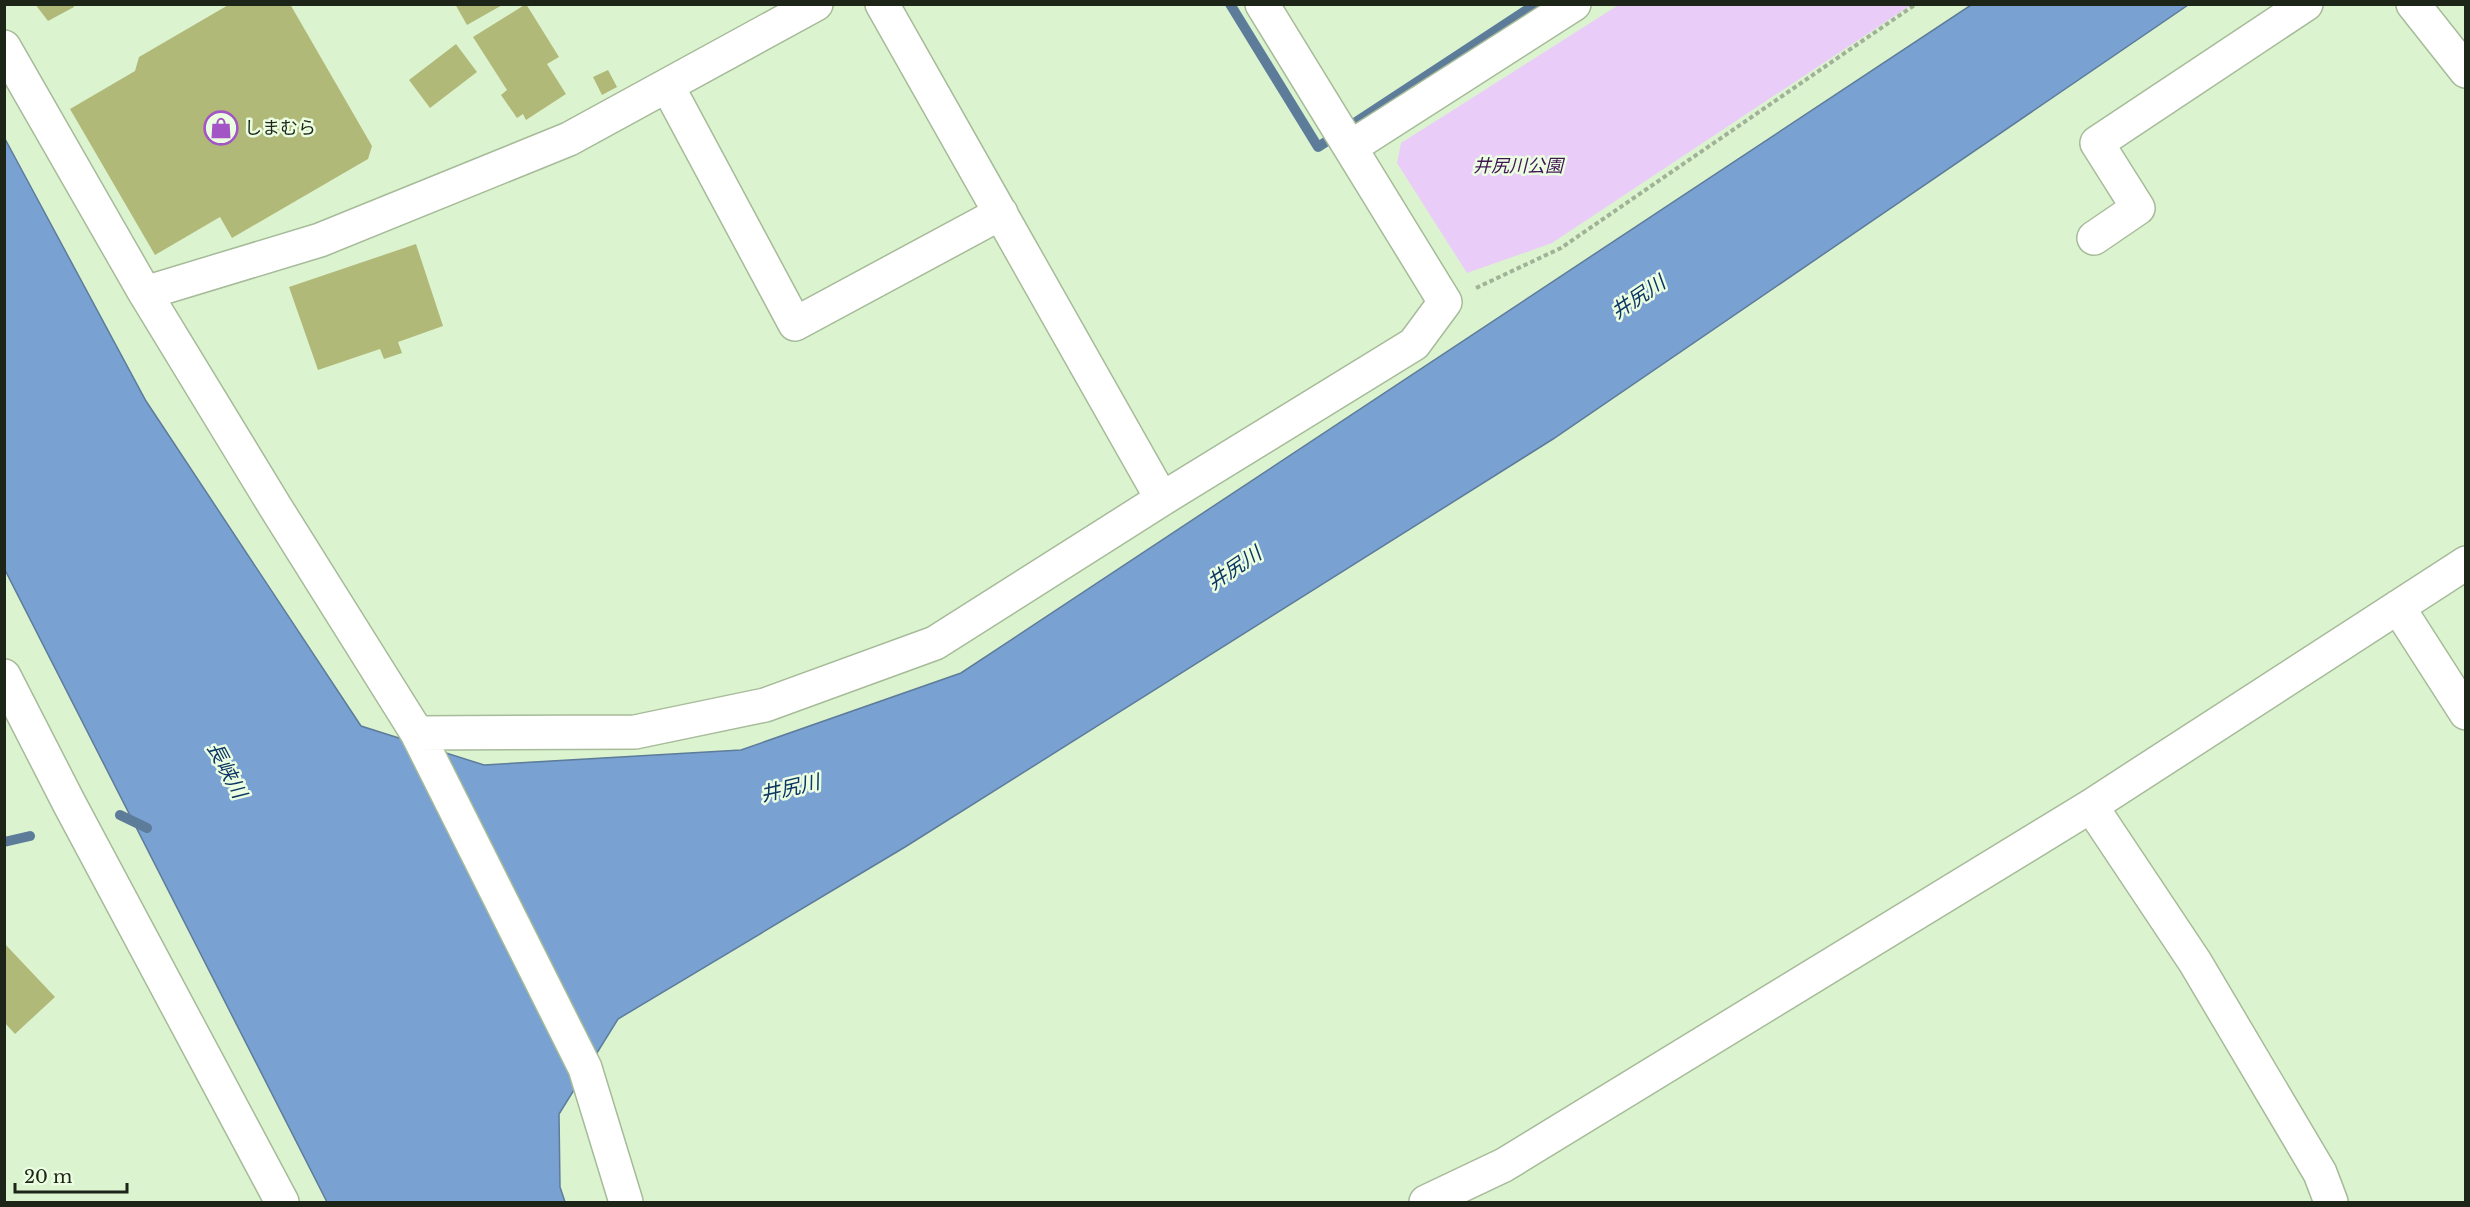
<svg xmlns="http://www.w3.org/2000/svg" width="2470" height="1207" font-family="'Libre Baskerville','Noto Sans JP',serif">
	<rect width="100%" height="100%" fill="#dcf3d0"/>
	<path fill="#eaccf9" d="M 1620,4 L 1911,5 L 1552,243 L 1467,273 L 1397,163 L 1401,143 Z"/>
	<path fill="#79a1d2" stroke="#5d7c9a" stroke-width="1.5" d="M 1971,5 L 2188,5 L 1553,439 L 905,847 L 618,1019 L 559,1114 L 560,1187 L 565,1202 L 327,1202 L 5,570 L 4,137 L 146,401 L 361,726 L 484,765 L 741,750 L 961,673 Z"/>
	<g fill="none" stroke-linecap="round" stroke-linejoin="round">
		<path stroke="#5d7c9a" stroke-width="10" d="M 1230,4 L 1318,147 L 1536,4
			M 120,815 L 147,828
			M 4,842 L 30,836"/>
	</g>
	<path fill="#b1b979" d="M 35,4 L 73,4 L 74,7 L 48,21 Z
		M 230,4 L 290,4 L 372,146 L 368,159 L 232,238 L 220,217 L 155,255 L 70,109 L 135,71 L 139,57 Z
		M 455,4 L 504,4 L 467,25 Z
		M 526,4 L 559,57 L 547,64 L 566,94 L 526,120 L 523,114 L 517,118 L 501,95 L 507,90 L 473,37 Z
		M 456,44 L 477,72 L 430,108 L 409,80 Z
		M 608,70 L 617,87 L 602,95 L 593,77 Z
		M 416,244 L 443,326 L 398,342 L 402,353 L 384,359 L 380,349 L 318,370 L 289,287 Z
		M 4,943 L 55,997 L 15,1034 L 4,1022 Z"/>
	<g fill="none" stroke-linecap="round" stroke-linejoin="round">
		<defs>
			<path id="minor" d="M 882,4 L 1162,499
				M 2413,4 L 2466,71
				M 4,47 L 145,293 L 276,508 L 417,733 L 585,1068 L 626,1202
				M 668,87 L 795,324 L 1001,213
				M 1351,147 L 1574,4
				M 2094,238 L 2138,208 L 2097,143 L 2306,4
				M 145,293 L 320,240 L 569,139 L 816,4
				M 2398,607 L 2466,713
				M 4,676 L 69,803 L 282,1202
				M 417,733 L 635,732 L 765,705 L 935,643 L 1162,499 L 1414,344 L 1445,302 L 1262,4
				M 2091,806 L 2195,962 L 2320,1173 L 2331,1202
				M 1426,1202 L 1504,1165 L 2091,806 L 2466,563"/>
		</defs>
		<use href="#minor" stroke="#a6bb99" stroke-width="36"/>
		<path stroke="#a0b396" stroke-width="4" stroke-dasharray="4.5 3" stroke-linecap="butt" d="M 1476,288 L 1561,248 L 1916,4"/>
		<use href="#minor" stroke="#fff" stroke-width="33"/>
	</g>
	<defs>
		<symbol id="shop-ring" viewBox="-11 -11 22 22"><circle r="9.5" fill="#ecfee2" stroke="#a355c6" stroke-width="1.5"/><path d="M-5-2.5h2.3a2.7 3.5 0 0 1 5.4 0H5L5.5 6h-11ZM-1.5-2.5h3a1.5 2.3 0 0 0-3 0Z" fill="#a355c6"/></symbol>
	</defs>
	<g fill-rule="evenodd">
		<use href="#shop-ring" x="202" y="109" width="38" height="38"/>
	</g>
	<g text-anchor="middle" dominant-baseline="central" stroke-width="5" stroke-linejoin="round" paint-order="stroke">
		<g font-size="18" fill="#1d2518" stroke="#ecfee2" text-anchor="start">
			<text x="244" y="128">しまむら</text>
		</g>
		<g font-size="18" font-style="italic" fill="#411454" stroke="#ecfee2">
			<text x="1518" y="166">井尻川公園</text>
		</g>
		<g font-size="20" font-style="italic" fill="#0c3663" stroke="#ecfee2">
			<text transform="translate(1638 297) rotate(-34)">井尻川</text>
			<text transform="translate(1234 568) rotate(-34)">井尻川</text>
			<text transform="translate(227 770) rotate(62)">長峡川</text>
			<text transform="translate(790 788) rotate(-13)">井尻川</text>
		</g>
	</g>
	<rect width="2470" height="1207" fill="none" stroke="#1d2518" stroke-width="12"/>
	<path d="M15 1183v9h112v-9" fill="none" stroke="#1d2518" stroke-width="3"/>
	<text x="24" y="1183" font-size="18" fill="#1d2518" stroke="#ecfee2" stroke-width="4.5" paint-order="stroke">20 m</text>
</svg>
